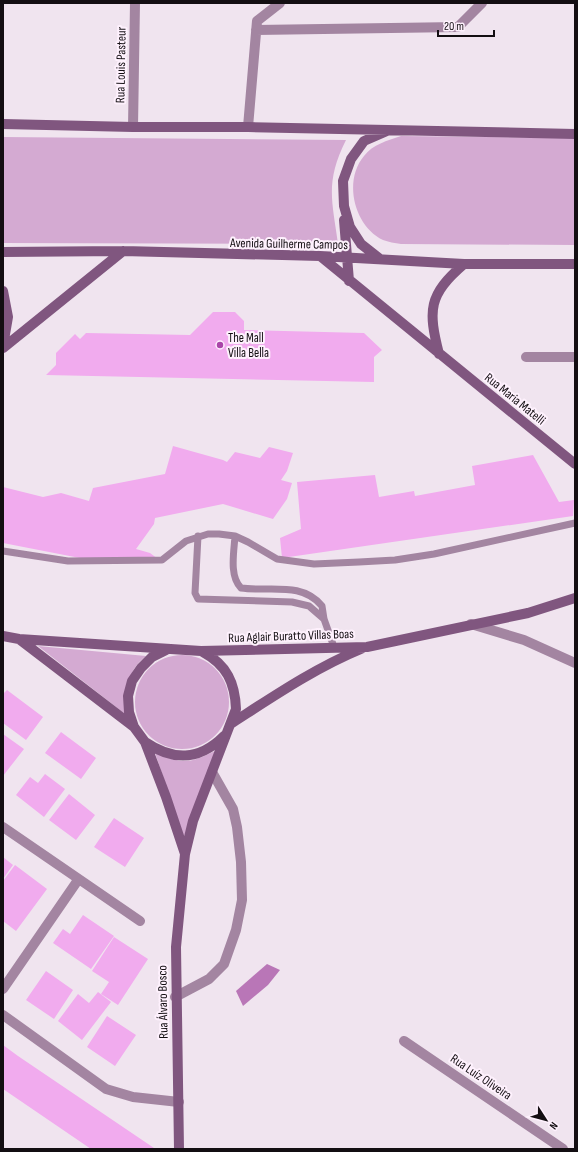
<svg xmlns="http://www.w3.org/2000/svg" width="578" height="1152" font-family="'Sofia Sans Condensed',sans-serif">
	<rect width="100%" height="100%" fill="#f0e4ef"/>
	<path fill="#d4aad2" d="M 401,136 L 575,138 L 575,245 L 401,244 C 395,243 388,242 383,240 C 354,226 343,181 364,156 C 373,144 387,141 401,136 Z
		M 3,137 L 346,140 C 325,182 332,200 338,244 L 3,243 Z
		M 38,646 L 146,656 C 125,673 128,689 125,714 Z
		M135 702a47 47 0 1 1 94 0a47 47 0 1 1-94 0Z
		M 215,751 L 184,837 L 155,753 C 183,764 188,764 215,751 Z"/>
	<path fill="#b976b7" d="M 267,964 L 280,970 L 268,985 L 243,1006 L 236,991 Z"/>
	<path fill="#f1abee" d="M 213,312 L 235,312 L 244,321 L 244,330 L 364,333 L 382,350 L 374,357 L 374,382 L 46,375 L 56,365 L 56,353 L 75,334 L 80,339 L 86,333 L 190,335 Z
		M 173,446 L 223,460 L 227,462 L 235,452 L 260,458 L 269,447 L 293,453 L 287,471 L 281,480 L 292,483 L 287,499 L 273,519 L 223,504 L 155,518 L 154,524 L 136,549 L 150,553 L 158,559 L 85,559 L 3,543 L 3,487 L 43,497 L 61,493 L 89,501 L 93,488 L 165,474 Z
		M 533,455 L 559,502 L 574,500 L 573,516 L 282,558 L 280,538 L 301,529 L 297,482 L 375,475 L 379,497 L 414,491 L 415,496 L 475,485 L 472,466 Z
		M 7,690 L 43,717 L 26,740 L 3,723 L 3,694 Z
		M 61,732 L 96,758 L 81,779 L 45,753 Z
		M 3,734 L 24,749 L 3,776 Z
		M 45,774 L 65,789 L 44,817 L 16,795 L 30,777 L 38,783 Z
		M 69,794 L 95,815 L 76,840 L 49,820 Z
		M 114,818 L 144,838 L 125,867 L 94,847 Z
		M 3,857 L 13,865 L 3,879 Z
		M 15,865 L 47,889 L 16,931 L 3,921 L 3,881 Z
		M 83,915 L 114,936 L 91,969 L 53,943 L 63,929 L 70,934 Z
		M 114,937 L 148,959 L 118,1005 L 101,994 L 109,982 L 92,971 Z
		M 46,971 L 73,990 L 54,1019 L 26,1000 Z
		M 98,992 L 111,1002 L 82,1040 L 58,1021 L 78,994 L 89,1003 Z
		M 107,1016 L 136,1035 L 115,1066 L 87,1047 Z
		M 3,1045 L 18,1056 L 154,1148 L 91,1149 L 3,1089 Z"/>
	<g fill="none" stroke-linecap="round" stroke-linejoin="round">
		<path stroke="#a385a1" stroke-width="7" d="M 198,536 L 195,593 L 198,599 L 292,602 L 309,606 L 324,619
			M 235,536 C 234,552 229,576 241,588 C 269,592 302,581 322,606 L 324,619 L 334,647
			M 3,551 L 68,561 L 162,560 L 186,541 L 208,534 L 219,534 L 235,536 L 248,542 L 277,559 L 314,564 L 359,562 L 395,560 L 434,554 L 575,523"/>
		<path stroke="#a385a1" stroke-width="10" d="M 256,30 L 458,27 L 482,3
			M 133,127 L 135,3
			M 248,127 L 257,21 L 280,3
			M 526,357 L 575,357
			M 471,624 L 524,640 L 575,663
			M 3,827 L 140,921
			M 3,989 L 78,880
			M 175,997 L 209,979 L 224,964 L 236,930 L 242,900 L 241,862 L 237,827 L 233,809 L 212,772
			M 3,1015 L 106,1089 L 133,1097 L 179,1102
			M 404,1041 L 563,1149"/>
		<path stroke="#80567f" stroke-width="10" d="M 3,124 L 133,127 L 248,127 L 575,134
			M 344,220 L 349,281
			M 3,252 L 123,251 L 320,256 L 464,264 L 575,264
			M 320,256 L 575,464
			M 380,259 L 361,244 L 350,227 L 344,206 L 343,181 L 351,159 L 364,141 L 387,131
			M 3,291 L 8,317 L 3,346
			M 3,348 L 123,251
			M 439,354 C 428,310 428,295 464,264
			M 3,636 L 19,639 L 201,651 L 367,647 L 528,613 L 575,598
			M 19,639 L 134,727
			M 166,650 L 152,657 L 141,668 L 132,681 L 128,696 L 129,712 L 134,727 L 145,742 L 166,797 L 185,854
			M 232,723 C 274,696 315,668 361,649
			M 145,742 C 173,761 199,761 224,736
			M 179,1149 L 176,947 L 185,854 L 193,821 L 236,709 C 235,683 227,665 203,652"/>
	</g>
	<circle fill="#aa45a9" stroke="#fef1fd" stroke-width="1.5" cx="220" cy="345" r="4"/>
	<g text-anchor="middle" dominant-baseline="central" stroke-width="4" stroke-linejoin="round" paint-order="stroke">
		<g font-size="13" fill="#130e12" stroke="#fef1fd">
			<text transform="translate(121 65) rotate(-89)">Rua Louis Pasteur</text>
			<text transform="translate(289 244) rotate(1)">Avenida Guilherme Campos</text>
			<text transform="translate(515 399) rotate(39)">Rua Maria Matelli</text>
			<text transform="translate(291 636) rotate(-2)">Rua Aglair Buratto Villas Boas</text>
			<text transform="translate(163 1002) rotate(-91)">Rua Álvaro Bosco</text>
			<text transform="translate(481 1077) rotate(34)">Rua Luíz Oliveira</text>
		</g>
		<g font-size="13" fill="#130e12" stroke="#fef1fd" text-anchor="start">
			<text x="228" y="338">The Mall<tspan x="228" dy="15">Villa Bella</tspan></text>
		</g>
	</g>
	<rect width="578" height="1152" fill="none" stroke="#130e12" stroke-width="8"/>
	<g transform="translate(546 1120) rotate(126)" stroke="#fef1fd" stroke-width="3" paint-order="stroke">
	<path d="M0-3L7 15L0 10L-7 15Z" fill="#130e12"/>
	<text y="-6" font-size="11" font-weight="bold" text-anchor="middle" fill="#130e12">N</text>
	</g>
	<path d="M438 30v6h56v-6" fill="none" stroke="#130e12" stroke-width="2"/>
	<text x="444" y="30" font-size="12" fill="#130e12" stroke="#fef1fd" stroke-width="3" paint-order="stroke">20 m</text>
</svg>
